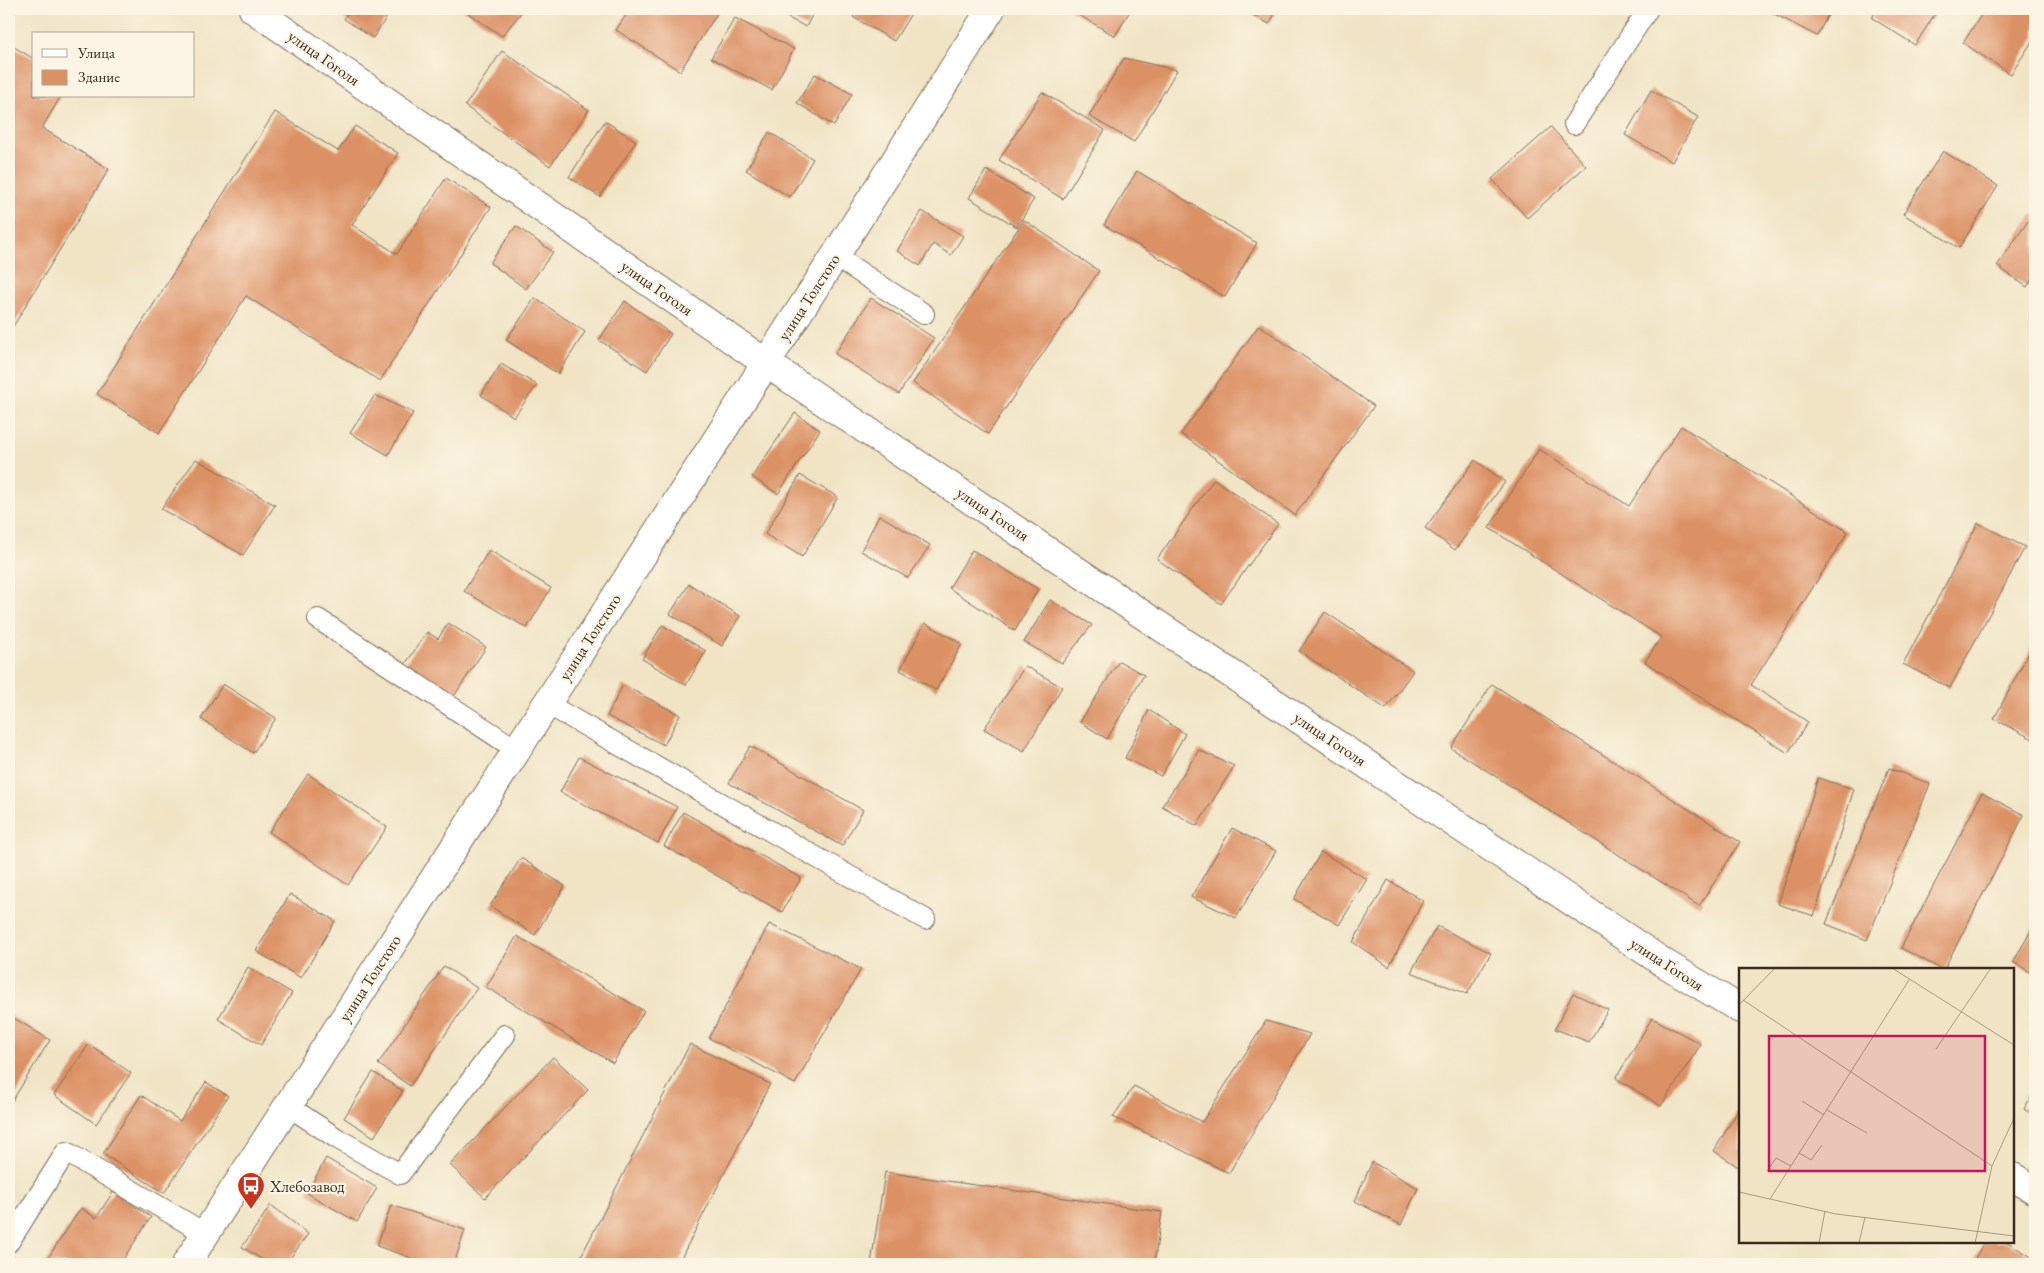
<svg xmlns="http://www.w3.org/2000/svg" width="2044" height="1273" font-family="'EB Garamond',serif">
	<rect width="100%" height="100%" fill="#fcf5e5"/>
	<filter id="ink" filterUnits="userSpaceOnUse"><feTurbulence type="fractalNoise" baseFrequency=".02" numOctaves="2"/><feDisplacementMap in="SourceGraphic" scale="10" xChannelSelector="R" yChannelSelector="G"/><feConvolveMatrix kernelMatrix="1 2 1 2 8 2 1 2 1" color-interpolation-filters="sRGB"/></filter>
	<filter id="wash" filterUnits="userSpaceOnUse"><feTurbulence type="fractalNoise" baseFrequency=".0096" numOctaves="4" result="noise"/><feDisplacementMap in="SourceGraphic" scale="20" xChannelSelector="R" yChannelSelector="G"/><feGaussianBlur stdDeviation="1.12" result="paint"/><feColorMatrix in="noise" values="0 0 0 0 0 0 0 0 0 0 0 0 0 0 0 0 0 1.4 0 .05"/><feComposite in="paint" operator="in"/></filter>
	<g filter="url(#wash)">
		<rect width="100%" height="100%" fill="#f0e4c5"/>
		<g id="blocks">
			<path fill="#dc9165" d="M 350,9 L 392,9 L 373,38 L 344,19 Z
				M 462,9 L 524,9 L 502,36 Z
				M 630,9 L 720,9 L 680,71 L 616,30 Z
				M 771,9 L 815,9 L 806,27 Z
				M 858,9 L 914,9 L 894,41 L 853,17 Z
				M 1071,9 L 1131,9 L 1115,36 L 1070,10 Z
				M 1242,9 L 1278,9 L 1269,24 Z
				M 1765,9 L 1831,9 L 1817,36 Z
				M 1877,9 L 1938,9 L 1915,45 L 1872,18 Z
				M 1985,9 L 2029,9 L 2035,13 L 2035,37 L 2011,74 L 1963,43 Z
				M 735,18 L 794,49 L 772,90 L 711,58 Z
				M 9,44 L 34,59 L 34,96 L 61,96 L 42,128 L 109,169 L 9,333 Z
				M 502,51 L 589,110 L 550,166 L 465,106 Z
				M 1124,58 L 1177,70 L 1134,142 L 1089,116 Z
				M 815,74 L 852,94 L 834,126 L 797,103 Z
				M 1651,90 L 1698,117 L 1672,162 L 1625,135 Z
				M 1042,92 L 1105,130 L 1063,199 L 999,160 Z
				M 275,112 L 338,151 L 355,126 L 398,153 L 352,225 L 397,254 L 446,178 L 491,207 L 380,381 L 246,296 L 159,433 L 97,394 Z
				M 605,121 L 636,141 L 600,197 L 569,177 Z
				M 1551,127 L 1586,166 L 1527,218 L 1492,179 Z
				M 769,132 L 813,159 L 790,197 L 746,170 Z
				M 1943,151 L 1998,186 L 1959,248 L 1903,214 Z
				M 986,170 L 1034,199 L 1017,227 L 969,198 Z
				M 1137,171 L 1257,243 L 1225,297 L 1104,225 Z
				M 922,211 L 963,236 L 951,255 L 933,244 L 920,266 L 897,251 Z
				M 2035,211 L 2035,275 L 2027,287 L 1997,266 Z
				M 1024,220 L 1099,271 L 988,434 L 913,383 Z
				M 516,226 L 553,252 L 526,289 L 490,263 Z
				M 535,298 L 585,332 L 558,374 L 506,340 Z
				M 871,298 L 934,338 L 899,394 L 835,354 Z
				M 625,301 L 671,334 L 647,371 L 599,340 Z
				M 1259,325 L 1374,406 L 1295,515 L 1181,434 Z
				M 501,364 L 537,385 L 514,417 L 481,395 Z
				M 375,395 L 413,413 L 388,455 L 350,433 Z
				M 795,413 L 820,430 L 778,494 L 752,477 Z
				M 1681,426 L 1848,532 L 1751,685 L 1808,722 L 1788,753 L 1645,662 L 1661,637 L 1489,528 L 1539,449 L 1629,506 Z
				M 196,459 L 275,505 L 243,555 L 161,509 Z
				M 1475,460 L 1505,482 L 1455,550 L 1425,528 Z
				M 800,475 L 838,497 L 802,557 L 765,534 Z
				M 1214,479 L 1278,524 L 1221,604 L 1157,559 Z
				M 879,515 L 930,545 L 908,578 L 861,551 Z
				M 1978,523 L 2025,547 L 1950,688 L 1903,664 Z
				M 489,550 L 551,588 L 527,628 L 464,591 Z
				M 972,550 L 1038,589 L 1015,631 L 949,588 Z
				M 689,584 L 740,616 L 722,646 L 670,614 Z
				M 1050,600 L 1092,625 L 1062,663 L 1024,642 Z
				M 1325,612 L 1413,671 L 1386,709 L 1299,651 Z
				M 448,623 L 486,647 L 453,698 L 404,666 L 427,632 L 438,639 Z
				M 925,623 L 962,644 L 936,690 L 900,670 Z
				M 662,625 L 706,651 L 686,685 L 642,659 Z
				M 2035,641 L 2035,740 L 1994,719 Z
				M 1119,661 L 1144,675 L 1107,739 L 1080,722 Z
				M 1025,666 L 1062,687 L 1024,751 L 984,729 Z
				M 223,684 L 276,718 L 253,753 L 201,719 Z
				M 1492,684 L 1740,842 L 1699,906 L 1451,748 Z
				M 623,685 L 680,715 L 664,745 L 607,716 Z
				M 1149,710 L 1185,734 L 1161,776 L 1125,758 Z
				M 750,746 L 863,810 L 842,846 L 729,783 Z
				M 1199,750 L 1234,766 L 1197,826 L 1162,806 Z
				M 579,757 L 677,807 L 658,843 L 560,792 Z
				M 1889,768 L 1930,784 L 1867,940 L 1826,924 Z
				M 308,774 L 387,827 L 348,885 L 269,832 Z
				M 1818,778 L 1854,789 L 1814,916 L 1778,904 Z
				M 1982,793 L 2024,815 L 1944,969 L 1941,969 L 1901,948 Z
				M 683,812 L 801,878 L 782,912 L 664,846 Z
				M 1232,828 L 1276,851 L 1236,918 L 1191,897 Z
				M 1321,852 L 1367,879 L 1339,925 L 1294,899 Z
				M 521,858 L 565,886 L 535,935 L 490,906 Z
				M 1388,880 L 1423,901 L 1389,967 L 1353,942 Z
				M 290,894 L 335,921 L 301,978 L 256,951 Z
				M 769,924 L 861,969 L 795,1084 L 709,1038 Z
				M 2035,924 L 2035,975 L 2013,962 Z
				M 1437,926 L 1491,953 L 1467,994 L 1411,972 Z
				M 517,936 L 644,1011 L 613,1063 L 486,987 Z
				M 444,966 L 477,988 L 410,1086 L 378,1064 Z
				M 248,967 L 292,993 L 261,1045 L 218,1019 Z
				M 1573,993 L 1608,1010 L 1589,1042 L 1555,1029 Z
				M 9,1015 L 50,1040 L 9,1106 Z
				M 1652,1018 L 1701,1044 L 1661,1106 L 1616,1078 Z
				M 1266,1021 L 1310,1034 L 1229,1173 L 1113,1117 L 1134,1086 L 1202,1122 Z
				M 89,1044 L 131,1073 L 96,1124 L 54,1095 Z
				M 690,1044 L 770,1084 L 678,1264 L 577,1264 Z
				M 553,1057 L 588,1090 L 485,1198 L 450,1165 Z
				M 373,1072 L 403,1091 L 374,1137 L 344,1118 Z
				M 206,1082 L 228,1096 L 164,1193 L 103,1154 L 141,1095 L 180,1121 Z
				M 2035,1090 L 2035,1116 L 2024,1109 Z
				M 1740,1107 L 1740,1168 L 1714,1151 Z
				M 326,1158 L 377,1188 L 357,1222 L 307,1193 Z
				M 1372,1162 L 1418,1188 L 1401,1225 L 1355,1201 Z
				M 885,1172 L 1162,1212 L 1154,1264 L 871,1264 Z
				M 113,1192 L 151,1217 L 120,1264 L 44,1264 L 81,1208 L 96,1218 Z
				M 271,1205 L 308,1234 L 286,1264 L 269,1264 L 242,1247 Z
				M 391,1205 L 465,1230 L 454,1264 L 429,1264 L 377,1246 Z
				M 1984,1242 L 2007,1242 L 2035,1259 L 2035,1264 L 1972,1264 Z"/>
		</g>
	</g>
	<g filter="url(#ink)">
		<use href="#blocks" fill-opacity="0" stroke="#7a6b58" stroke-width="1"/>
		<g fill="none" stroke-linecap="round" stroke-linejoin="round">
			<defs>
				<path id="service" d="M 1574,124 L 1648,9
					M 835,256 L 924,314
					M 318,619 L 517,750
					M 547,704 L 925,919
					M 288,1106 L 338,1139 L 400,1174 L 505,1035
					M 9,1242 L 66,1152 L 206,1234"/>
				<path id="minor" d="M 253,9 L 766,363 L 1664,963 L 1740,1009
					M 2013,1177 L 2035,1190
					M 186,1264 L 835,256 L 991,9"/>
			</defs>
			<use href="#service" stroke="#7a6b58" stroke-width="22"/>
			<use href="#minor" stroke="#7a6b58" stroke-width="30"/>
			<use href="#service" stroke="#fff" stroke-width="20"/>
			<use href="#minor" stroke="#fff" stroke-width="28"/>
		</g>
	</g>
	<defs>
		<symbol id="bus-pin" viewBox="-11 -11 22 30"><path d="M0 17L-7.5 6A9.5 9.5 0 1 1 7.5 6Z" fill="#c8321e" stroke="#fcf5e5"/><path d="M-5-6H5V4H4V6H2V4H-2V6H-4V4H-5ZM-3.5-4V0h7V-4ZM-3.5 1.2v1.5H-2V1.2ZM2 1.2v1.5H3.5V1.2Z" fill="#fff"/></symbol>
	</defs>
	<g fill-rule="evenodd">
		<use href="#bus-pin" x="235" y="1170" width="32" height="43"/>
	</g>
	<g text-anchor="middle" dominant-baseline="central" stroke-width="4.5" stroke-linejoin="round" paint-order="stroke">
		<g font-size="16" fill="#3b2a1e" stroke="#fcf5e5">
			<text transform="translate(324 58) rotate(35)">улица Гоголя</text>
			<text transform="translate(657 288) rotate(35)">улица Гоголя</text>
			<text transform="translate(809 297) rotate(-57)">улица Толстого</text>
			<text transform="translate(993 514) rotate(34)">улица Гоголя</text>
			<text transform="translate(590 637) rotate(-57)">улица Толстого</text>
			<text transform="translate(1330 739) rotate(34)">улица Гоголя</text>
			<text transform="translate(1667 964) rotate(33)">улица Гоголя</text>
			<text transform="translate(370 978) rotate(-57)">улица Толстого</text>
		</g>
		<g font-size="16" fill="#3b2a1e" stroke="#fcf5e5" text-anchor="start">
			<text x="270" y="1186">Хлебозавод</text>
		</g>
	</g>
	<g transform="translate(1739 968)">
		<rect width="275" height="275" fill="#f0e4c5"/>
		<path fill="none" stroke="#a89a82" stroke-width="1" d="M 153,0 L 275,77M 4,32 L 253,198M 0,37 L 36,0M 197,81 L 252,0M 63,133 L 85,147M 88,142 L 128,165M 60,185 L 72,192 L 83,177M 28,203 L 37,190 L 52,198M 0,224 L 97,246 L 275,268M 31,231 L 170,12M 80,275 L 86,243M 120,275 L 126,249M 236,275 L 253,198 L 275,150"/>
		<path fill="#c2185b" fill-opacity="0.15" stroke="#c2185b" stroke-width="2.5" d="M 30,68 L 246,68 L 246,203 L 30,203 Z"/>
		<rect width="275" height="275" fill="none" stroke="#3b2a1e" stroke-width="2.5"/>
	</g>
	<rect width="2044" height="1273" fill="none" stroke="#fcf5e5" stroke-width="30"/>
	<rect x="32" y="32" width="162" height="65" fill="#fcf5e5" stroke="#afa495"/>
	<rect x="42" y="49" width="25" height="8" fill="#ffffff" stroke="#afa495"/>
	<text x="78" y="58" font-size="15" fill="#3b2a1e">Улица</text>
	<rect x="42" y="70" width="25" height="15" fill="#dc9165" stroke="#afa495"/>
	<text x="78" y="82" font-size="15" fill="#3b2a1e">Здание</text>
</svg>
